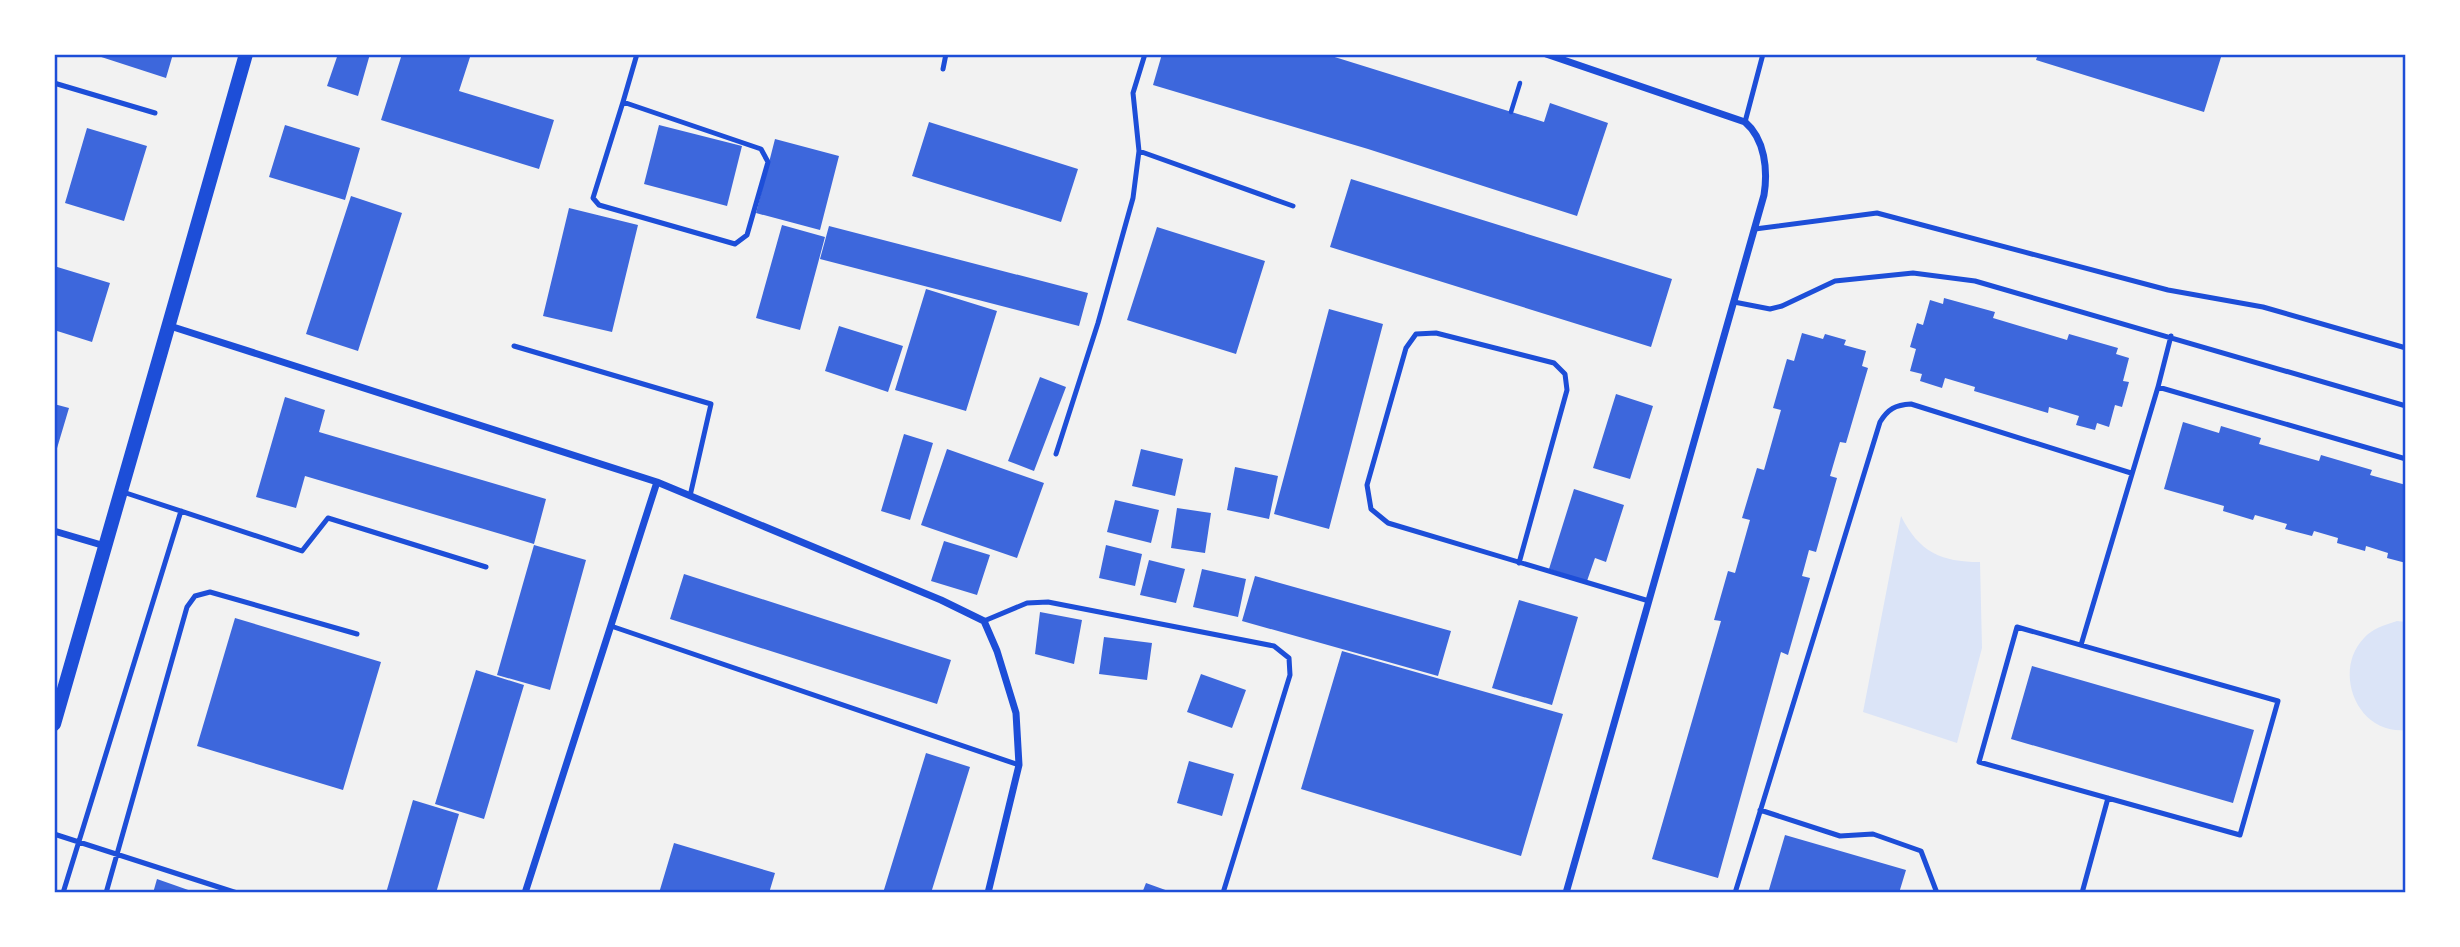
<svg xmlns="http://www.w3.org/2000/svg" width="2460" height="947" font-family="Ubuntu,sans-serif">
	<rect width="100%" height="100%" fill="#f2f2f2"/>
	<path fill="#dbe4f7" d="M 1901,516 C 1919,552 1941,562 1980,562 L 1982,648 L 1957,743 L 1863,712 Z
		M 2397,621 L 2406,622 L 2406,730 C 2357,735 2332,671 2364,638 C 2373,628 2385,625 2397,621 Z"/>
	<path fill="#3d67dc" d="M 92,54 L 173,54 L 166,78 Z
		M 338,54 L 370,54 L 358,96 L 327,86 Z
		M 402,54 L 471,54 L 459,91 L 554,120 L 539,169 L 381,120 Z
		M 1162,54 L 1325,54 L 1544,122 L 1550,103 L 1608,123 L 1577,216 L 1368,149 L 1153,85 Z
		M 2038,54 L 2222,54 L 2204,112 L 2036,60 Z
		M 929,122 L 1078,169 L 1061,222 L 912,176 Z
		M 285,125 L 360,148 L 345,200 L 269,177 Z
		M 659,125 L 742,146 L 727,206 L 644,184 Z
		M 87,128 L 147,146 L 124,221 L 65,203 Z
		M 775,139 L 839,156 L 820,230 L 756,213 Z
		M 1351,179 L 1672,279 L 1651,347 L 1330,247 Z
		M 351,196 L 402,213 L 358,351 L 306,334 Z
		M 569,208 L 638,225 L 612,332 L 543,316 Z
		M 782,225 L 825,237 L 800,330 L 756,318 Z
		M 829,226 L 1088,293 L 1079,326 L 820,259 Z
		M 1157,227 L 1265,261 L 1236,354 L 1127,320 Z
		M 54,266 L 110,283 L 92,342 L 54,330 Z
		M 926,289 L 997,311 L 966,411 L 895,390 Z
		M 1944,298 L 1995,312 L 1993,318 L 2067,340 L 2069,334 L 2118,348 L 2116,354 L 2129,358 L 2123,381 L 2129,382 L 2122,407 L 2115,405 L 2109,427 L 2097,423 L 2095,430 L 2076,425 L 2079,416 L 2049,407 L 2048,413 L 1974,391 L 1975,387 L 1945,378 L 1942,388 L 1920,381 L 1922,374 L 1910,371 L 1916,349 L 1910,347 L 1917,323 L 1923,325 L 1930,300 L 1943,304 Z
		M 1329,309 L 1383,324 L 1329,529 L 1274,514 Z
		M 839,326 L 903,346 L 888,392 L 825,371 Z
		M 1802,333 L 1823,339 L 1825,334 L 1846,340 L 1844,345 L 1866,351 L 1862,366 L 1868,368 L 1846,443 L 1840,442 L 1830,476 L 1837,478 L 1816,552 L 1809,550 L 1802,576 L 1810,578 L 1788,655 L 1781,652 L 1718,878 L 1652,859 L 1721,621 L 1714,620 L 1728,571 L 1735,573 L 1750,520 L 1742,518 L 1757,468 L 1764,470 L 1781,410 L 1773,408 L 1787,359 L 1794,361 Z
		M 1040,377 L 1066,387 L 1034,471 L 1008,461 Z
		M 1616,394 L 1653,406 L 1630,479 L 1593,468 Z
		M 285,397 L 325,410 L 319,432 L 546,499 L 534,544 L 305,476 L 296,508 L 256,497 Z
		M 54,404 L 69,408 L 55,455 L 54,455 Z
		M 2183,422 L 2219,433 L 2221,426 L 2261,438 L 2259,444 L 2319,461 L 2321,455 L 2372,470 L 2370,475 L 2406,485 L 2406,563 L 2387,558 L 2388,553 L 2366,546 L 2365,551 L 2337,543 L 2338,538 L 2314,531 L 2312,536 L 2285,529 L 2287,524 L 2255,515 L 2253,520 L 2223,511 L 2224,506 L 2164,489 Z
		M 904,434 L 933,443 L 910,520 L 881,511 Z
		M 947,449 L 1044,483 L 1017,558 L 921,525 Z
		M 1141,449 L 1183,459 L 1175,496 L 1132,486 Z
		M 1235,467 L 1278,476 L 1269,519 L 1227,510 Z
		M 1574,489 L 1624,505 L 1606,562 L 1595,558 L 1587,581 L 1549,569 Z
		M 1115,500 L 1159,510 L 1151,543 L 1107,532 Z
		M 1177,508 L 1211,513 L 1205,553 L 1171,548 Z
		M 944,541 L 990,555 L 977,595 L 931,581 Z
		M 534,545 L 586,560 L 550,690 L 497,675 Z
		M 1106,545 L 1142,554 L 1135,586 L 1099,578 Z
		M 1149,560 L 1185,569 L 1176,603 L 1140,595 Z
		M 1202,569 L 1246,579 L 1238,617 L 1193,607 Z
		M 684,574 L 951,660 L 937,704 L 670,619 Z
		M 1255,576 L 1451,631 L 1438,676 L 1242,621 Z
		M 1519,600 L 1578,617 L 1552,705 L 1492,688 Z
		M 1040,612 L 1082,620 L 1074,664 L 1035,654 Z
		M 235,618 L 381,662 L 343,790 L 197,746 Z
		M 1104,637 L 1152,643 L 1147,680 L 1099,674 Z
		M 1342,651 L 1563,714 L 1521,856 L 1301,789 Z
		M 2032,666 L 2254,730 L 2233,803 L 2011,739 Z
		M 476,670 L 524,685 L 484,819 L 435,804 Z
		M 1201,674 L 1246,690 L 1232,728 L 1187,712 Z
		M 926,753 L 970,767 L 931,893 L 883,893 Z
		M 1189,761 L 1234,774 L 1222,816 L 1177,803 Z
		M 413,800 L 459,814 L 436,893 L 386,893 Z
		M 1785,835 L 1906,870 L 1899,893 L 1768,893 Z
		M 674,843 L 775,873 L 769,893 L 659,893 Z
		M 157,879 L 194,892 L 194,893 L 153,893 Z
		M 1146,883 L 1171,892 L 1171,893 L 1142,893 Z"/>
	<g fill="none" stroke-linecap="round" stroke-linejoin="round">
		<path stroke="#1d4ed8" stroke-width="4.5" d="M 1511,112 L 1520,83"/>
		<path stroke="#1d4ed8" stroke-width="5" d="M 943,69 L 946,54
			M 54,83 L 155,113
			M 623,102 L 761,149 L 768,162 L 747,235 L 735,244 L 599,205 L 593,198 Z
			M 623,102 L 637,54
			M 1745,122 L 1763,54
			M 1139,151 L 1293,206
			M 1755,229 L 1877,213 L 2168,290 L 2263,307 L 2406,348
			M 1734,302 L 1770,309 L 1782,306 L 1835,281 L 1913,273 L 1975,281 L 2406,406
			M 514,346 L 711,404 L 690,496
			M 2158,387 L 2406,459
			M 1056,454 L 1098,323 L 1133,198 L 1139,151 L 1133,93 L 1145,54
			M 123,492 L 302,551 L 328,518 L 486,567
			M 1519,563 L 1567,390 L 1565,374 L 1554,363 L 1436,333 L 1416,334 L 1406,348 L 1367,485 L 1371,509 L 1388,523 L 1649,601
			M 984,621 L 1027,603 L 1048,602 L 1274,646 L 1289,658 L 1290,675 L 1223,893
			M 611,626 L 1019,765
			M 2017,627 L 2278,701 L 2240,835 L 1979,762 Z
			M 2081,645 L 2158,387 L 2171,336
			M 1760,810 L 1840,836 L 1873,834 L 1921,851 L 1937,893
			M 54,834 L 237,893
			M 63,893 L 181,511
			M 106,893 L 187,607 L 195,596 L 210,592 L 357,634
			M 1735,893 L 1880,422 C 1888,409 1895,405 1911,404 L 2131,473
			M 2082,893 L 2108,798"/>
		<path stroke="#1d4ed8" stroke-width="7" d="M 1546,54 L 1745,122 C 1765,139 1768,170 1764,195 L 1566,893
			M 170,326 L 657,482 L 941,600 L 984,621 L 997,651 L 1016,713 L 1019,765 L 988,893
			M 54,531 L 105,546
			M 525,893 L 657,482"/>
		<path stroke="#1d4ed8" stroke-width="14" d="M 54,724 C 118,500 183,278 246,54"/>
	</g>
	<rect width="2460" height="947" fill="none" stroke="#ffffff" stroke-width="112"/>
	<rect x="56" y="56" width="2348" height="835" fill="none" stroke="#1d4ed8" stroke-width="2.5"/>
</svg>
